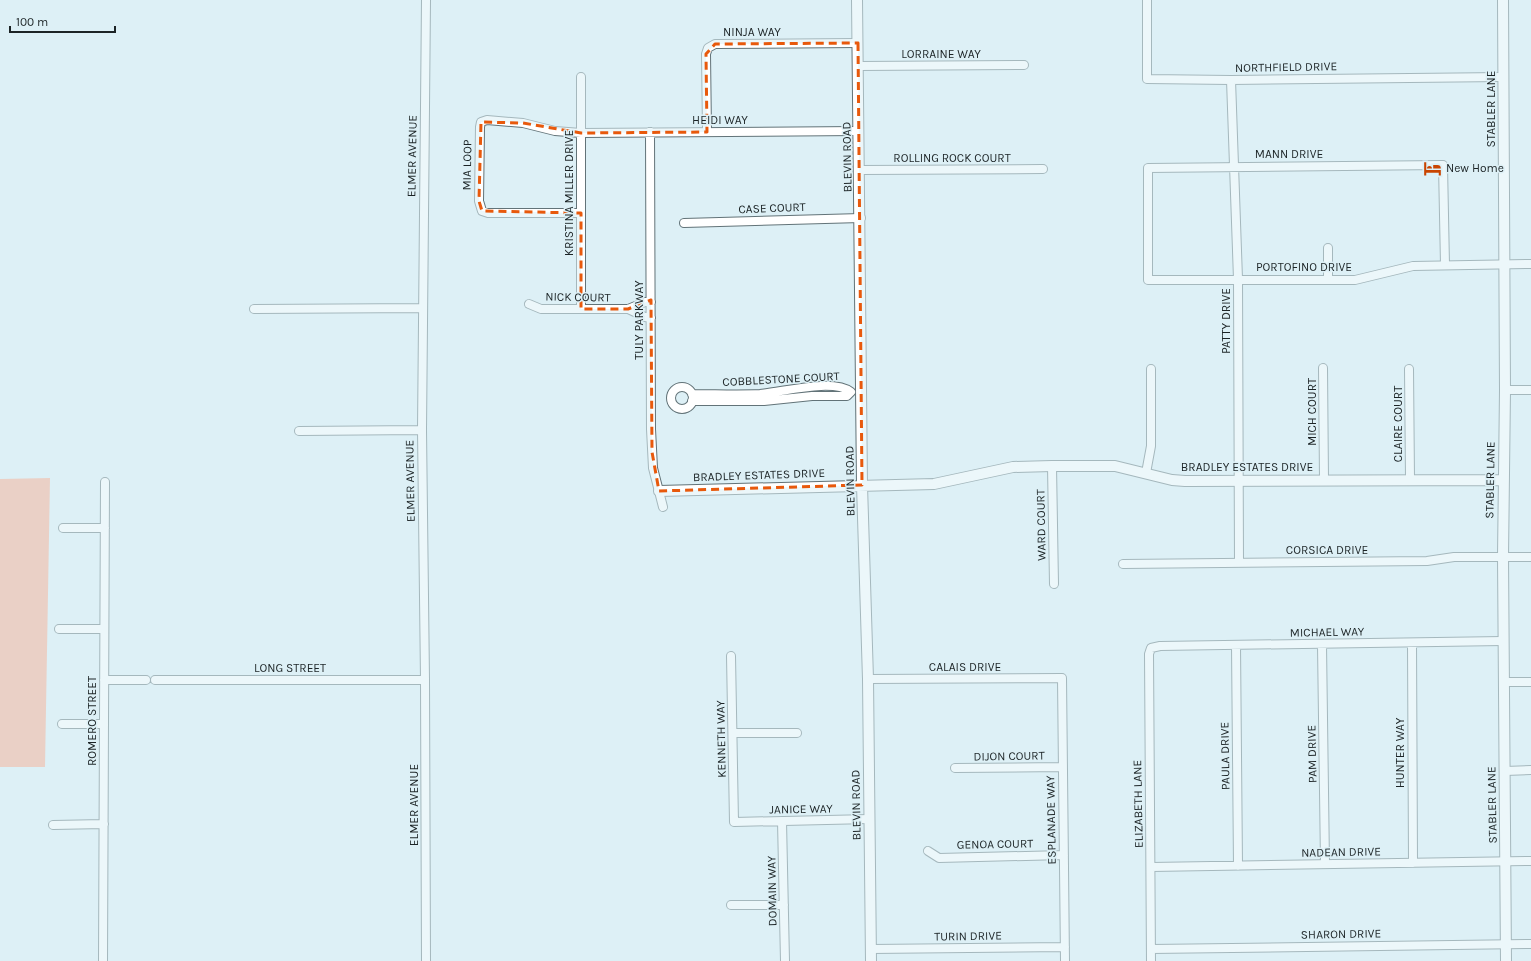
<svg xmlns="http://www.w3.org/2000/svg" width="1531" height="961" font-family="Karla,sans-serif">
	<rect width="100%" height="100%" fill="#ddf0f6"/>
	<path fill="#fba98c" d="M 50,478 L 45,767 L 0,767 L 0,479 Z"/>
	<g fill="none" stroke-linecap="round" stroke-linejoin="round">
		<defs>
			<path id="minor" d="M 426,0 L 422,430 L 425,680 L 426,961
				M 1147,0 L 1147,79 L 1231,80 L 1503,77
				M 858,66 L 1024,65
				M 1231,80 L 1238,279 L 1239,563
				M 650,132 L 651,429 L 653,468 L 663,507
				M 707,132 L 706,54 L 708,48 L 715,44 L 858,43
				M 860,170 L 1043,169
				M 581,213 L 488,213 L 482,211 L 479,201 L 480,127 L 481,122 L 487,120 L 523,123 L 555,131 L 581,133 L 859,131
				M 684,223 L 861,218
				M 1328,248 L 1328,280
				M 1445,265 L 1443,165 L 1148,168 L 1148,280 L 1355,280 L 1413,266 L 1531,264
				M 529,304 L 541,309 L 628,309 L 645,302 L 651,302
				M 254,309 L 423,308
				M 581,309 L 581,77
				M 628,309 L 645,317 L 651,318
				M 1323,368 L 1324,480
				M 1409,369 L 1410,479
				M671 398a11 11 0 1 1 22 0a11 11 0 1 1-22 0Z
				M 1505,390 L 1531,390
				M 692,394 C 715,394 738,395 760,394 C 784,392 833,378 851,392
				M 692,401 L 764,401 L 812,396 L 847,396 L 851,392
				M 299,431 L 422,430
				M 1052,466 L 1054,584
				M 1146,473 L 1151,446 L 1151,369
				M 63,528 L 105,528
				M 1123,564 L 1427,561 L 1454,557 L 1531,557
				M 59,629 L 104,629
				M 1412,643 L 1413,863
				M 1236,645 L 1238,866
				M 1322,645 L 1325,864
				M 731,656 L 734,822 L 870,819
				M 868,679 L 1062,678 L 1065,961
				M 104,680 L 146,680
				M 155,680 L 425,680
				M 1504,682 L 1531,682
				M 62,724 L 104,724
				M 733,733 L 797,733
				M 955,768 L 1063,767
				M 1505,771 L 1531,770
				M 782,821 L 785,961
				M 53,825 L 104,824
				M 928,851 L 939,858 L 1064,855
				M 1151,867 L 1531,861
				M 731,905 L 784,905
				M 871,949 L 1065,947
				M 1151,949 L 1531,944
				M 103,961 L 105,482
				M 1151,961 L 1149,654 L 1151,648 L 1160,646 L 1503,641"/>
			<path id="tertiary" d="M 857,0 L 862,485 L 868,679 L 871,961
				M 1503,0 L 1505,390 L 1503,557 L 1506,961
				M 659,491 L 934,484 L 1013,467 L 1052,466 L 1115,466 L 1172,480 L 1185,481 L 1503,480"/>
		</defs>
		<use href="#minor" stroke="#627378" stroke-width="10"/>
		<use href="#tertiary" stroke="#627378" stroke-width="12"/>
		<use href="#minor" stroke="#fff" stroke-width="8"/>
		<use href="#tertiary" stroke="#fff" stroke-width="10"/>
	</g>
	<path d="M0 0H1531V961H0ZM 858,43 L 862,485 L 659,491 L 652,452 L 651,300 L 628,309 L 581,309 L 581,213 L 482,211 L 479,201 L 481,122 L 523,123 L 581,133 L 707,132 L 706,54 L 715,44 Z" fill="#ddf0f6" fill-opacity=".55" fill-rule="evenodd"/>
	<path fill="none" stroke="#e8590c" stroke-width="3" stroke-dasharray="8 5" stroke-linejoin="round" d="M 858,43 L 862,485 L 659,491 L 652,452 L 651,300 L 628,309 L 581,309 L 581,213 L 482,211 L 479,201 L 481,122 L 523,123 L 581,133 L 707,132 L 706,54 L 715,44 Z"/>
	<defs>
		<symbol id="hotel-bare" viewBox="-9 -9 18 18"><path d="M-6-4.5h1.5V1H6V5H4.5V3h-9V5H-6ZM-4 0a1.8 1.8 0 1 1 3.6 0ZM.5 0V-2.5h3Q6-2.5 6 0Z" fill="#c94400" stroke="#ddf0f6" stroke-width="2.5" paint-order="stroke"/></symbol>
	</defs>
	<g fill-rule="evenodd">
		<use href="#hotel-bare" x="1420" y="156" width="25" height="25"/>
	</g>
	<g text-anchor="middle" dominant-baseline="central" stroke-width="3" stroke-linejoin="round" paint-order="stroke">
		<g font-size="12" fill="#1c2426" stroke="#ddf0f6">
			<text x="752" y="32">NINJA WAY</text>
			<text x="941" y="54">LORRAINE WAY</text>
			<text transform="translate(1286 67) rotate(-1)">NORTHFIELD DRIVE</text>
			<text transform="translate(1491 109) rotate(-90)">STABLER LANE</text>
			<text x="720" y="120">HEIDI WAY</text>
			<text x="1289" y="154">MANN DRIVE</text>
			<text transform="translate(412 156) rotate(-89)">ELMER AVENUE</text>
			<text transform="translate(847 157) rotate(-91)">BLEVIN ROAD</text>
			<text x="952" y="158">ROLLING ROCK COURT</text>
			<text transform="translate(467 165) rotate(-89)">MIA LOOP</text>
			<text transform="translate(569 193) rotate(-90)">KRISTINA MILLER DRIVE</text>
			<text transform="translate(772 208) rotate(-2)">CASE COURT</text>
			<text x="1304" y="267">PORTOFINO DRIVE</text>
			<text transform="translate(578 297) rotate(1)">NICK COURT</text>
			<text transform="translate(639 320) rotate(-90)">TULY PARKWAY</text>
			<text transform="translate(1226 321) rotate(-90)">PATTY DRIVE</text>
			<text transform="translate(781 379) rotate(-3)">COBBLESTONE COURT</text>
			<text transform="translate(1312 412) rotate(-90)">MICH COURT</text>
			<text transform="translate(1398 424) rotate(-90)">CLAIRE COURT</text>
			<text x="1247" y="467">BRADLEY ESTATES DRIVE</text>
			<text transform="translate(759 475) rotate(-2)">BRADLEY ESTATES DRIVE</text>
			<text transform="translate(1490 480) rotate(-89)">STABLER LANE</text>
			<text transform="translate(410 481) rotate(-91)">ELMER AVENUE</text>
			<text transform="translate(850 481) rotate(-91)">BLEVIN ROAD</text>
			<text transform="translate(1041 525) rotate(-91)">WARD COURT</text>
			<text x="1327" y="550">CORSICA DRIVE</text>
			<text transform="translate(1327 632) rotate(-1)">MICHAEL WAY</text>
			<text x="965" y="667">CALAIS DRIVE</text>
			<text x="290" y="668">LONG STREET</text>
			<text transform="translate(92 721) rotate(-90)">ROMERO STREET</text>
			<text transform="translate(721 739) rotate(-91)">KENNETH WAY</text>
			<text transform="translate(1400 753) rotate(-90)">HUNTER WAY</text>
			<text transform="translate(1312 754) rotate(-91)">PAM DRIVE</text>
			<text transform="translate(1009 756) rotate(-1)">DIJON COURT</text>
			<text transform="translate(1225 756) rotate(-91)">PAULA DRIVE</text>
			<text transform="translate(1138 804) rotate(-91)">ELIZABETH LANE</text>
			<text transform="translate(414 805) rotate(-90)">ELMER AVENUE</text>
			<text transform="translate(856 805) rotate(-91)">BLEVIN ROAD</text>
			<text transform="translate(1492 805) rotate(-91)">STABLER LANE</text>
			<text transform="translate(801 809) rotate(-1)">JANICE WAY</text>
			<text transform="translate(1051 820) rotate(-91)">ESPLANADE WAY</text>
			<text transform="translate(995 844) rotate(-1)">GENOA COURT</text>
			<text transform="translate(1341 852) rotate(-1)">NADEAN DRIVE</text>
			<text transform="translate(772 891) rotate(-91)">DOMAIN WAY</text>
			<text transform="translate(1341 934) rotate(-1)">SHARON DRIVE</text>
			<text transform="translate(968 936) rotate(-1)">TURIN DRIVE</text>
		</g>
		<g font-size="12" fill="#1c2426" stroke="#ddf0f6" text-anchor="start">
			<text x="1446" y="168">New Home</text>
		</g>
	</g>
	<path d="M10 26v6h105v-6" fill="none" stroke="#1c2426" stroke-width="2"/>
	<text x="16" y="26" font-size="12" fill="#1c2426" stroke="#ddf0f6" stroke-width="3" paint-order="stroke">100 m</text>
</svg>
